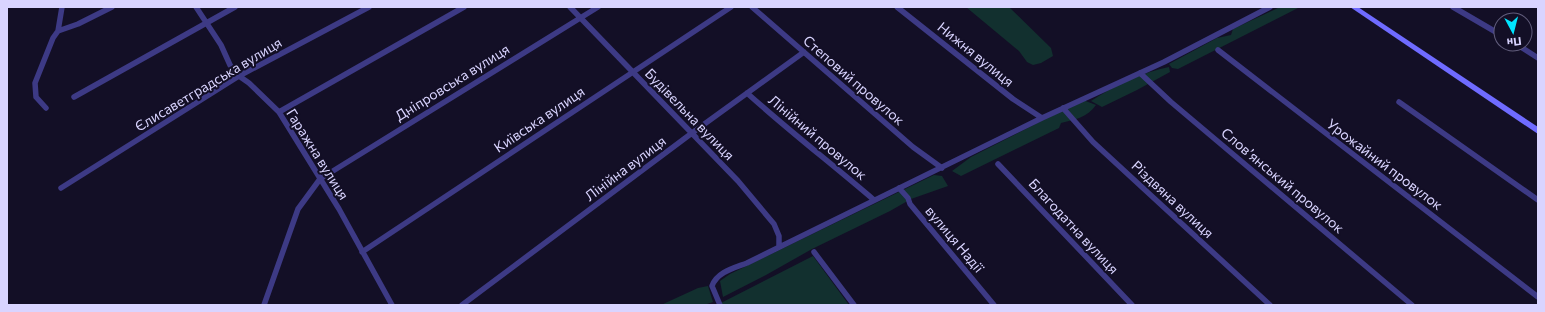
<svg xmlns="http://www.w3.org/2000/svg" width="1545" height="312" font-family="Commissioner,sans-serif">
	<rect width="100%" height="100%" fill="#130f26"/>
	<path fill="#12302f" d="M 966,7 L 1009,7 L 1051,48 L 1053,56 L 1041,63 L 1033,65 L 1027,62 L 1019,51 Z
		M 1280,7 L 1300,7 L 1178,69 L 1172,68 L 1169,64 L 1217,38 L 1231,35 L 1233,29 Z
		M 1169,67 L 1170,72 L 1137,90 L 1102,107 L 1091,101 C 1113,86 1144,72 1169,67 Z
		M 1083,100 L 1096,105 C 1088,117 1074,120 1061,123 L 1059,128 L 961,176 L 952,171 L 971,157 Z
		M 934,175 L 942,176 L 948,186 L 911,199 L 890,211 L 812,249 L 766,275 L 723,297 L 720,281 L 730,274 Z
		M 813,256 L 849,305 L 717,305 Z
		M 708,286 L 713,302 L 704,305 L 661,305 L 698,288 Z"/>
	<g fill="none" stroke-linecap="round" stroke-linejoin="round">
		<path stroke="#3d3a85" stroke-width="5.5" d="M 196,7 L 221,45 L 230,65 L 239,76 L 249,83 L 279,112 L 339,209 L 392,305
			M 570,7 L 738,181 L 774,224 L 779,236 L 779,246
			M 752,7 L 913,147 L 942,168
			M 897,7 L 1013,99 L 1042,118
			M 1453,7 L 1501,35
			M 58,31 L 78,24 L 112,7
			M 1516,44 L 1538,58
			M 1218,50 L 1538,297
			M 1140,73 L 1171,102 L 1412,305
			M 747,93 C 788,130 832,164 874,200
			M 74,97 L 235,7
			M 1399,102 L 1538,200
			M 46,108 L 36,97 L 35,83 L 53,38 L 58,31 L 62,7
			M 1063,108 L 1093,142 L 1270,305
			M 279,112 L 464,7
			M 998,164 L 1132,305
			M 61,188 L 239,76 L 369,7
			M 899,188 L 908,198 L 910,204 L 994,305
			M 362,252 L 731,7
			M 814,252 L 854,305
			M 264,305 L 298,209 L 320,179 L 598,7
			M 462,305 L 692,133 L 804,52
			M 720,305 L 712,286 C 717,272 734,268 747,263 L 1042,118 L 1164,62 L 1270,7"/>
		<path fill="#6f6bff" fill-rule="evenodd" d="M 1350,7 L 1358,7 L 1538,127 L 1538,134 Z"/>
	</g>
	<g text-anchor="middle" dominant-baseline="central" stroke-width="4" stroke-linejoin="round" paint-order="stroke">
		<g font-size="14" fill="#d9d4ff" stroke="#130f26">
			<text transform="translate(976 54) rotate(39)">Нижня вулиця</text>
			<text transform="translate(854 80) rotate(41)">Степовий провулок</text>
			<text transform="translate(452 82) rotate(-32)">Дніпровська вулиця</text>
			<text transform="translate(208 84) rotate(-31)">Єлисаветградська вулиця</text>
			<text transform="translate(690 114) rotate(46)">Будівельна вулиця</text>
			<text transform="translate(539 119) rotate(-34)">Київська вулиця</text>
			<text transform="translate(818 137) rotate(40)">Лінійний провулок</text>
			<text transform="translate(318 154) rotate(58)">Гаражна вулиця</text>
			<text transform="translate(1385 164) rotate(37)">Урожайний провулок</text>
			<text transform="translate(625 168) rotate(-37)">Лінійна вулиця</text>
			<text transform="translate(1283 180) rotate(40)">Словʼянський провулок</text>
			<text transform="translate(1173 199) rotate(43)">Різдвяна вулиця</text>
			<text transform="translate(1074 226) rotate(47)">Благодатна вулиця</text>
			<text transform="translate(955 239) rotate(50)">вулиця Надії</text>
		</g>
	</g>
	<rect width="1545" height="312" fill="none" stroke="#d9d4ff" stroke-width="16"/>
	<g transform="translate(1513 32) rotate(173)"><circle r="19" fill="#130f26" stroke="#625e7d"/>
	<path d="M0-3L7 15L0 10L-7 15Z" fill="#00e5ff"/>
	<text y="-6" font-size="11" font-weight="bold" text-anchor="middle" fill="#d9d4ff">Пн</text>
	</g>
</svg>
